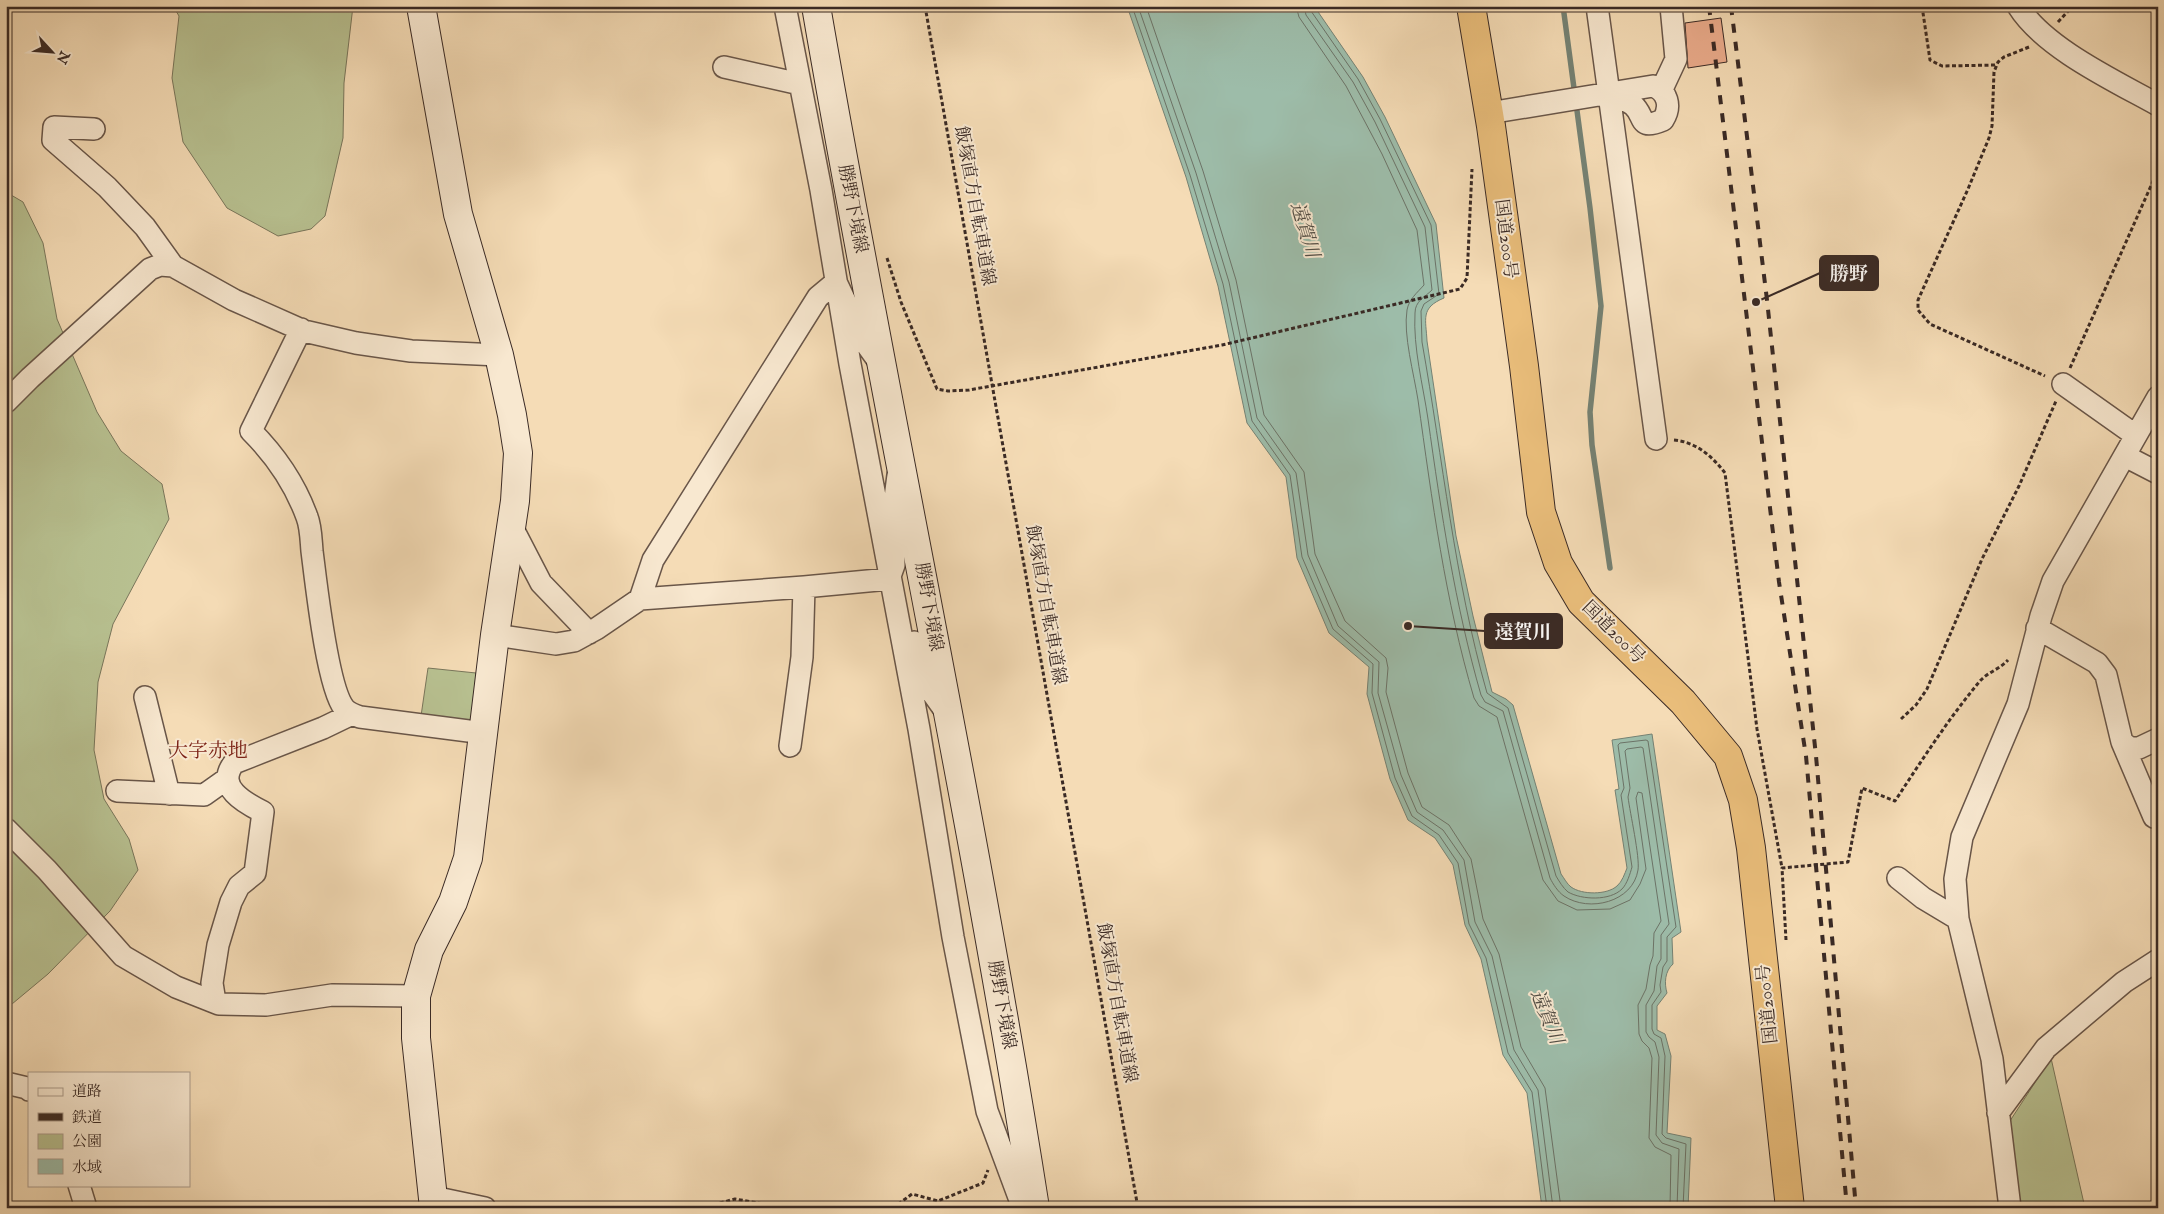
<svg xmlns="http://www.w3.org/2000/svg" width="2164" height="1214" font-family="'IM FELL English','Noto Serif JP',serif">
	<rect width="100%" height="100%" fill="#f5dcb6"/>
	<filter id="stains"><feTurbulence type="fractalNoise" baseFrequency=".004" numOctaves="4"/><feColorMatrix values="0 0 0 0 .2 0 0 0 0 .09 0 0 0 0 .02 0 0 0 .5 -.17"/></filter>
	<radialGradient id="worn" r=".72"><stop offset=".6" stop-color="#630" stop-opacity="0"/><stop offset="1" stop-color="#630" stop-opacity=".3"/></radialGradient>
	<path fill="#b8c191" stroke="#79765b" d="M 173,6 L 353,6 L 344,83 L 343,138 L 325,216 L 311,229 L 278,236 L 227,208 L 183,142 L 172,78 L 179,16 Z
		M 6,192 L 23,202 L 43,243 L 57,319 L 97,412 L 121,451 L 162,484 L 169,519 L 113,624 L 98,682 L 94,750 L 104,799 L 129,839 L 138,870 L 110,911 L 48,974 L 6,1009 Z
		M 428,668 L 476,673 L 472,722 L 421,716 Z
		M 2051,1058 L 2085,1208 L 2015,1208 L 2006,1127 Z"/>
	<path fill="#9dbca9" stroke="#758274" d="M 1127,6 L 1314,6 L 1363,77 L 1385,117 L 1436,224 L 1444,298 C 1420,308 1426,319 1427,341 L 1456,536 L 1473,616 L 1492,692 L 1506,699 L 1513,705 L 1561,874 C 1564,878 1567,884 1571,887 C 1582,895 1607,895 1617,886 C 1622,882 1625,873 1627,868 L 1615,790 L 1619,789 L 1612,740 L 1652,734 L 1681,932 L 1672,938 L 1673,964 C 1665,971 1664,983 1667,993 L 1657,1006 L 1657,1030 L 1665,1034 L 1671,1056 L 1667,1133 L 1691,1138 L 1688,1208 L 1542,1208 L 1527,1093 L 1503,1055 L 1481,959 L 1465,925 L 1453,865 L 1435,838 L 1408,820 L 1390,779 L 1367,694 L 1369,667 L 1329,633 L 1297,558 L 1286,477 L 1247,423 L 1218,286 L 1186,177 Z"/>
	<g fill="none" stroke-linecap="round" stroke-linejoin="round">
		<path stroke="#6c7367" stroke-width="1" d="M 1132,6 L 1190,175 L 1223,284 L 1252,421 L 1290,475 L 1302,557 L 1333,629 L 1373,664 L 1372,693 L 1395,778 L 1412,816 L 1439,835 L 1458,863 L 1469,924 L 1486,958 L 1508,1053 L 1532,1092 L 1547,1208
			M 1138,6 L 1196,173 L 1229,282 L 1257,418 L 1296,473 L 1308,555 L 1338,626 L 1379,662 L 1378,693 L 1401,775 L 1417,812 L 1443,830 L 1464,860 L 1475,922 L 1492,956 L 1514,1050 L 1538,1090 L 1553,1208
			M 1146,6 L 1203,171 L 1236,280 L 1264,415 L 1304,472 L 1315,554 L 1345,621 L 1386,658 L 1388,668 L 1386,692 L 1408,773 L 1422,807 L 1449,825 L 1471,859 L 1483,919 L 1499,954 L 1521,1047 L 1545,1088 L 1561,1208
			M 1296,6 L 1299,17 L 1346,86 L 1382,154 L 1417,230 L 1424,285 C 1417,293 1409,299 1407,310 C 1403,335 1414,374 1418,400 C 1432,500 1445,600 1474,698 L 1479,706 L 1497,717 L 1543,880 L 1558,901 L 1577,910 L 1610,909 L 1630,900 L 1640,884 L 1646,869 L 1636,798 L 1638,792 L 1642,793 L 1661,921 L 1654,933 L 1653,956 L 1650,965 L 1646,989 L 1638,1005 L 1639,1034 L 1642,1041 L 1649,1048 L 1652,1058 L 1649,1138 L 1655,1147 L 1671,1155 L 1670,1208
			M 1304,6 L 1306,15 L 1353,82 L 1375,122 L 1425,227 L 1432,290 C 1425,297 1415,301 1415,313 C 1413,348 1423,385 1428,419 C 1441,512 1455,605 1481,695 L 1485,702 L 1503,711 L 1550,878 C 1553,884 1558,892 1564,896 C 1589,913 1633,902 1638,870 C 1640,857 1630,813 1628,797 L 1630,788 L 1625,751 L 1627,749 L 1641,747 L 1643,748 L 1669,924 L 1661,935 L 1661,959 L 1657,966 L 1654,991 L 1646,1005 L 1646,1032 L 1649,1037 L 1655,1042 L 1659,1057 L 1656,1135 L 1662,1143 L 1679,1149 L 1677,1208
			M 1310,6 L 1311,11 L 1358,79 L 1380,119 L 1431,225 L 1439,294 L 1424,304 L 1421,311 L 1422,342 C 1443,460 1454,577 1487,693 L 1508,708 L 1556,876 C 1559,881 1563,888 1568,892 C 1582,900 1610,901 1622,889 C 1627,884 1630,874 1632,867 L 1621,795 L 1624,788 L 1618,745 L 1620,743 L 1646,740 L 1648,741 L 1676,927 L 1667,937 L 1667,961 L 1663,967 L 1660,985 L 1661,992 L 1652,1005 L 1652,1029 L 1654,1034 L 1661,1038 L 1665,1056 L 1662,1134 L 1666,1138 L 1686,1144 L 1683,1208"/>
		<path stroke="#758274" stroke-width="5.5" d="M 1563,6 L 1590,208 L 1601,306 L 1590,412 L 1592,445 L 1610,568"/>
	</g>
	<path fill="#eaab8b" stroke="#3a2a25" d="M 1721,18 L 1727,62 L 1688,68 L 1685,23 Z"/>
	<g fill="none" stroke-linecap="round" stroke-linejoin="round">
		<defs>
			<path id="street" d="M 785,6 L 821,190 L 850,364 L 919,729 L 953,937 L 987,1111 L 1023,1208
				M 1597,6 L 1656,439
				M 2018,6 C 2044,48 2115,81 2158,105
				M 724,67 L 800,84
				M 1662,89 L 1676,59 L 1671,6
				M 1489,113 L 1653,86 C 1667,91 1672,106 1663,120 C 1637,131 1646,116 1633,105 C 1626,100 1617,97 1610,94
				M 94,129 L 54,127 L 53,140 L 107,187 L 145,227 L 173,266
				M 301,329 L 251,431 C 276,456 295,484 307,517 C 311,527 311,540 312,551 C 316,582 327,686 344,708 C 348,713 354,715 360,717 L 484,733
				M 2063,384 L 2135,435
				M 6,402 L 30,378 L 150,269 L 160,265 L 173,266 L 234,300 L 304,331 L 356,343 L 411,351 L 499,355
				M 2125,456 L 2158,473
				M 511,525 L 541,583 L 589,633
				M 640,599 L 653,560 L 818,297 L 836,282 L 864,341 L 879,362
				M 2037,628 L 2097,663 L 2106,675 L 2122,742 L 2130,748 L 2139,748 L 2158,739
				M 495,635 L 556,644 L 574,641 L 596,629 L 640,599 L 804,587 L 889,579 L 894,565 L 894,506 L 898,475
				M 914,642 L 926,684 L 946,712
				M 145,697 L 169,794
				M 2122,742 L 2154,817
				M 790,746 L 802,657 L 804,587
				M 117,791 L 204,795 L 228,778
				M 6,829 L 47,870 L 123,956 L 176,987 L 219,1004 L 266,1005 L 332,995 L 416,996
				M 1898,878 L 1923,898 L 1958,919
				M 215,1002 L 212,983 L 218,945 L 231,902 L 239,886 L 255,873 L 263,812 C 245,803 215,787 234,763 L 323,728 L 352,714
				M 6,1083 L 27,1088 L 29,1090
				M 1998,1113 L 2046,1048 L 2124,982 L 2158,960
				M 79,1185 L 86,1208
				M 433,1197 L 485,1208
				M 2010,1208 L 1992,1059 L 1958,919 L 1955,879 L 1962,837 L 2018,704 L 2041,616 L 2053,581 L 2158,397"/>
			<path id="secondary" d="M 421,6 L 458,214 L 499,355 L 512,415 L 518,453 L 515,501 L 495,635 L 468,858 L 453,902 L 429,950 L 416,996 L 416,1038 L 434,1208
				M 816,6 C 885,407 972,805 1035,1208"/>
			<path id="highway" d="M 1471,6 L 1491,126 L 1524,366 L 1541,512 L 1558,563 L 1581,602 L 1683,702 L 1728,756 L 1743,800 L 1751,848 L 1790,1208"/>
		</defs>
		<use href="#street" stroke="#695649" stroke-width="24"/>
		<use href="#secondary" stroke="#3a2a25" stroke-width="30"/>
		<use href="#highway" stroke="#3a2a25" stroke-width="30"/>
		<path stroke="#3a2a25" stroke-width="3" stroke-dasharray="4 2.5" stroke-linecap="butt" d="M 925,6 L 1138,1208
			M 1922,6 L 1930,60 L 1942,66 L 1997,65
			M 2058,22 L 2073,6
			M 2029,47 L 2004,57 L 1998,62 L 1994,72 L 1992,126 L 1989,138 L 1968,189 L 1918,300 L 1918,310 L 1930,324 L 2045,376
			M 887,258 L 901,302 L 937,389 L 948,391 L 969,390 L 1222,345 L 1460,289 L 1467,278 L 1472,169
			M 2070,368 L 2158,170
			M 1674,440 C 1696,442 1712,456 1725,473 L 1757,729 L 1782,868
			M 1901,719 L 1916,705 L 1927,689 L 1982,559 L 2019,486 L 2056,401
			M 1786,940 L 1782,868 L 1848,862 L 1862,788 L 1895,801 C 1922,760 1949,718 1980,681 C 1988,672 2000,669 2008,660
			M 701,1208 L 735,1199 L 787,1208
			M 893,1208 L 912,1194 L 938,1201 L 983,1183 L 988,1170"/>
		<use href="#street" stroke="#f8e8d0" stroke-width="21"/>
		<use href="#secondary" stroke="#f8e8d0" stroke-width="28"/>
		<use href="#highway" stroke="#eabe7b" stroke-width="28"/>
		<path stroke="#3a2a25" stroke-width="4" stroke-dasharray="9 9" stroke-linecap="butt" d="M 1709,6 L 1779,582 L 1806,756 L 1847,1208
			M 1731,6 L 1767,300 L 1816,756 L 1856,1208"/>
	</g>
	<g text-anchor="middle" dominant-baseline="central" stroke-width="4" stroke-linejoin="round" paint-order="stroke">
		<g font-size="18" fill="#3a2a25" stroke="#f8e8d0">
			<text transform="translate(974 206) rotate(80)">飯塚直方自転車道線</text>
			<text transform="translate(852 209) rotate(79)">勝野下境線</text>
			<text transform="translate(1505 239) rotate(83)">国道200号</text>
			<text transform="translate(1045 605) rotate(80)">飯塚直方自転車道線</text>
			<text transform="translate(928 607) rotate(80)">勝野下境線</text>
			<text transform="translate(1613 633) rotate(45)">国道200号</text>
			<text transform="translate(1116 1003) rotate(80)">飯塚直方自転車道線</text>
			<text transform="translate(1768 1004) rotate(-96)">国道200号</text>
			<text transform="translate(1001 1005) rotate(80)">勝野下境線</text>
		</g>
		<g font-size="19" font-style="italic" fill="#534e46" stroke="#f8e8d0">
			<text transform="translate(1304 230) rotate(73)">遠賀川</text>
			<text transform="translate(1546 1017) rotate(68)">遠賀川</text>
		</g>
		<g font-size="20" fill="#7a1f14" stroke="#f8e8d0">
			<text x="208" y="751">大字赤地</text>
		</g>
	</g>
	<path fill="none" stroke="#3a2a25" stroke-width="2" d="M1756 302L1820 273M1408 626L1485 631"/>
	<g fill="#3a2a25" stroke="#f8e8d0" stroke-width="2">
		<circle cx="1756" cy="302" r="5"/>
		<circle cx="1408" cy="626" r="5"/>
	</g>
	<g fill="#3a2a25" stroke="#3a2a25" stroke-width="2">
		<rect x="1820" y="256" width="58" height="34" rx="5"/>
		<rect x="1485" y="614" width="77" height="34" rx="5"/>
	</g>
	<g font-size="19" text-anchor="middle" font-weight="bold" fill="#fff">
		<text x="1849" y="280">勝野</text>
		<text x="1523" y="638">遠賀川</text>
	</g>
	<rect width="2164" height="1214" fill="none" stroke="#f5dcb6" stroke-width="25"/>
	<rect x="8" y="8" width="2149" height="1199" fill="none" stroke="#3a2a25" stroke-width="2.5"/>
	<rect x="12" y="12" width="2139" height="1189" fill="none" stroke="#3a2a25"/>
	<rect x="28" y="1072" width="162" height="115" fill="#f8e8d0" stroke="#ac9c8c"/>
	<rect x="38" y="1088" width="25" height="8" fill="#f8e8d0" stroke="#ac9c8c"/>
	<text x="72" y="1096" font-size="15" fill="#3a2a25">道路</text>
	<rect x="38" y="1113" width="25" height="8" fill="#3a2a25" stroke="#ac9c8c"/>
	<text x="72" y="1122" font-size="15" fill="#3a2a25">鉄道</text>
	<rect x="38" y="1134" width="25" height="15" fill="#b8c191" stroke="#ac9c8c"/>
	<text x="72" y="1146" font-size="15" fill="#3a2a25">公園</text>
	<rect x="38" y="1159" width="25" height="15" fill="#9dbca9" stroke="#ac9c8c"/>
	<text x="72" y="1172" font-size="15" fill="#3a2a25">水域</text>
	<g transform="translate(52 52) rotate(116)" stroke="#f8e8d0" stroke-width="4" paint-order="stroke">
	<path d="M0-4L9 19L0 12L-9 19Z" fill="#3a2a25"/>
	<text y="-8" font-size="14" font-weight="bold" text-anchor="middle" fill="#3a2a25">N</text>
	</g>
	<rect width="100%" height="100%" filter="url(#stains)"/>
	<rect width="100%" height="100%" fill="url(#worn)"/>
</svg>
